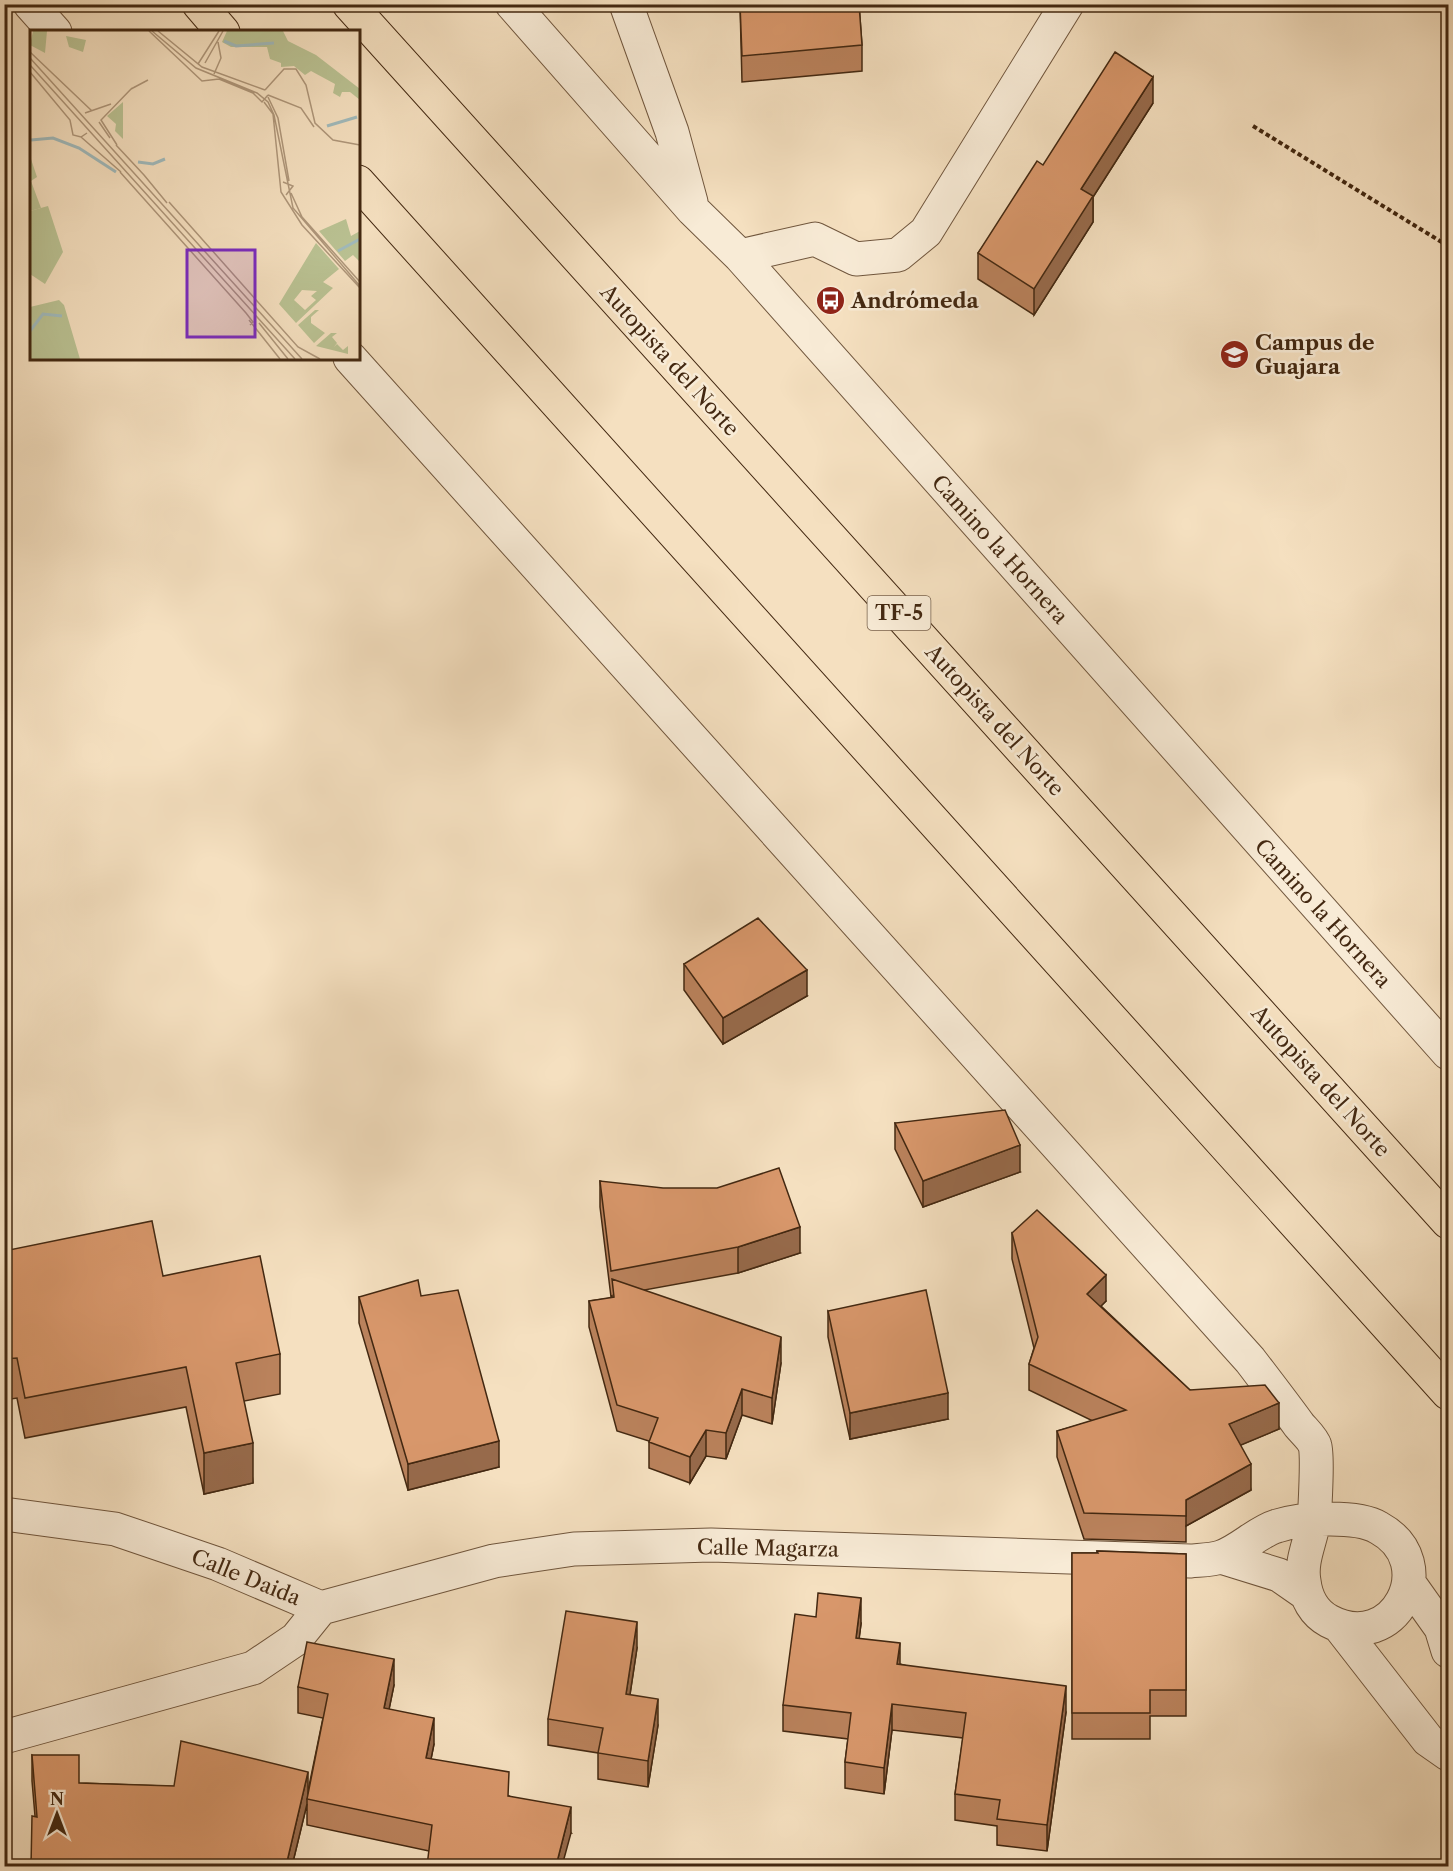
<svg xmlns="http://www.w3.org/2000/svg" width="1453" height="1871" font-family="'Libre Caslon Text',serif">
	<rect width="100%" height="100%" fill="#f5e0c0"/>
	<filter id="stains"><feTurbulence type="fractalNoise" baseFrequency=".00333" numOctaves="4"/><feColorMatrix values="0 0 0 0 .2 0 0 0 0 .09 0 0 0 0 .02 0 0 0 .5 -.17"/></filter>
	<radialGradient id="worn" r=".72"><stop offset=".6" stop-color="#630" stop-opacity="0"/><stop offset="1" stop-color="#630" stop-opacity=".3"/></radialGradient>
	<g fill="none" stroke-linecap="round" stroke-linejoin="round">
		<defs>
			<path id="minor" d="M 30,4 L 55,32
				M 512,4 L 693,210 L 740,256 L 1448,1053
				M 626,4 L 672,132 L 691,202
				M 740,256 L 815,239 L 856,259 L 898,255 L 926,232 L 1067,4
				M 4,1514 L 115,1529 L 218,1564 L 321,1608 L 296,1639 L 253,1668 L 4,1737
				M 1221,1557 L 1279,1575 L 1305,1593
				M 1409,1583 L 1441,1628 L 1448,1651
				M 321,1608 L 494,1561 L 574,1549 L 711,1545 L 1190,1561 C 1200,1560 1212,1560 1221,1557 C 1241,1550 1257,1532 1277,1526 C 1301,1518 1357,1515 1379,1528 C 1443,1563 1394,1656 1329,1621 C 1314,1613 1306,1598 1304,1581 C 1300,1560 1312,1539 1314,1519 C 1315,1509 1318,1452 1315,1446 C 1313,1439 1304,1431 1299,1425 C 1283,1403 1266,1381 1250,1360 L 350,358
				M 1340,1627 L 1428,1740 L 1448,1754"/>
			<path id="highway" d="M 199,4 L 223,32
				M 349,4 L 1448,1222
				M 358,182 L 1448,1393"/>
		</defs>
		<use href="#minor" stroke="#70563d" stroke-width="35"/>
		<use href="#highway" stroke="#432811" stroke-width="35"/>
		<path stroke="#432811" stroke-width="4" stroke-dasharray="4.5 3" stroke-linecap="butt" d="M 1253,126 L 1448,246"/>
		<use href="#minor" stroke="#f8ebd6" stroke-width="33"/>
		<use href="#highway" stroke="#f5e0c0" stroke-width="33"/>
	</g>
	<path fill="#ba825c" stroke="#432811" stroke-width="1.5" d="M 740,4 L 859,4 L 862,45 L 862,71 L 742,82 Z
		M 1153,103 L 1093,197 L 1093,222 L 1034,315 L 978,279 L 978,253 L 1043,165 Z
		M 684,964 L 807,996 L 723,1044 L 684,990 Z
		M 895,1123 L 1020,1172 L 923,1207 L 895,1149 Z
		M 600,1181 L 800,1253 L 738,1273 L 644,1290 L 781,1363 L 772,1424 L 742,1415 L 726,1459 L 706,1456 L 690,1483 L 649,1468 L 649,1441 L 617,1431 L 589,1327 L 589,1301 L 612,1298 L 612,1296 L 611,1297 L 600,1207 Z
		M 1012,1233 L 1106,1301 L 1101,1306 L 1190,1390 L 1279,1429 L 1240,1445 L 1251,1490 L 1186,1526 L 1186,1542 L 1084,1539 L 1057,1457 L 1057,1431 L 1093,1421 L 1029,1390 L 1029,1364 L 1034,1348 L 1012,1259 Z
		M 4,1251 L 163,1276 L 280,1354 L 280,1394 L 244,1401 L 253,1483 L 204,1494 L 186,1407 L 25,1438 L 17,1398 L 4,1400 Z
		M 421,1296 L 499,1467 L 408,1490 L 359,1323 L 359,1297 Z
		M 828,1311 L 948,1419 L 850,1439 L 828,1337 Z
		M 1097,1551 L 1186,1554 L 1186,1716 L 1150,1716 L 1150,1739 L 1072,1739 L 1072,1553 L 1097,1553 Z
		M 861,1624 L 859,1638 L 900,1664 L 1066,1712 L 1047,1851 L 997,1845 L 997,1826 L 955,1820 L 955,1794 L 963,1738 L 892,1730 L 884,1794 L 845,1788 L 845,1762 L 848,1739 L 783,1731 L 783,1705 Z
		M 637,1648 L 630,1695 L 658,1725 L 648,1787 L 598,1779 L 598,1753 L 548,1745 L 548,1719 Z
		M 394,1685 L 389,1709 L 434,1744 L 431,1759 L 509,1796 L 571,1833 L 429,1851 L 307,1825 L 307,1804 L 292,1866 L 31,1866 L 35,1816 L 32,1781 L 32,1755 L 79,1783 L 308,1791 L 323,1718 L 298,1713 L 298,1687 Z"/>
	<path fill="#976a4b" stroke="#432811" stroke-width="1.5" d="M 1153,77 L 1153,103 L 1093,197 L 1093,222 L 1034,315 L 1034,289 L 1081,189 Z
		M 807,970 L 807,996 L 723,1044 L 723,1018 Z
		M 1020,1145 L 1020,1172 L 923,1207 L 923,1181 Z
		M 800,1227 L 800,1253 L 738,1273 L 738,1247 Z
		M 1106,1275 L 1106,1301 L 1087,1320 L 1087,1294 Z
		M 781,1337 L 781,1363 L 772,1424 L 772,1398 Z
		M 742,1389 L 742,1415 L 726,1459 L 726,1433 Z
		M 948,1393 L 948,1419 L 850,1439 L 850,1413 Z
		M 1279,1403 L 1279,1429 L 1229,1450 L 1229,1424 Z
		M 706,1430 L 706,1456 L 690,1483 L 690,1457 Z
		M 499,1441 L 499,1467 L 408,1490 L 408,1464 Z
		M 253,1443 L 253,1483 L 204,1494 L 204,1453 Z
		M 1251,1464 L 1251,1490 L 1186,1526 L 1186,1500 Z
		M 861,1598 L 861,1624 L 856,1664 L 856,1638 Z
		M 637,1622 L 637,1648 L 626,1720 L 626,1694 Z
		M 900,1643 L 900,1669 L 897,1664 Z
		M 394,1659 L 394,1685 L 384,1734 L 384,1708 Z
		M 1066,1686 L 1066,1712 L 1047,1851 L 1047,1825 Z
		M 658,1699 L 658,1725 L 648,1787 L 648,1761 Z
		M 892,1704 L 892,1730 L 884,1794 L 884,1768 Z
		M 434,1718 L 434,1744 L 426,1784 L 426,1758 Z
		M 308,1772 L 308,1798 L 307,1799 L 307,1804 L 292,1866 L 286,1866 Z
		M 571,1807 L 571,1833 L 562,1866 L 556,1866 Z"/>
	<path fill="#d8976b" stroke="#432811" stroke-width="1.5" d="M 740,4 L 859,4 L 862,45 L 742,56 Z
		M 1115,52 L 1153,77 L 1081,189 L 1093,196 L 1034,289 L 978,253 L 1037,161 L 1043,165 Z
		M 758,918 L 807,970 L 723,1018 L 684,964 Z
		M 1005,1110 L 1020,1145 L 923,1181 L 895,1123 Z
		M 779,1168 L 800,1227 L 738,1247 L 611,1271 L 600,1181 L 663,1188 L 717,1188 Z
		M 1037,1210 L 1106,1275 L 1087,1294 L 1190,1390 L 1265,1385 L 1279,1403 L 1229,1424 L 1251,1464 L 1186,1500 L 1186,1516 L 1084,1513 L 1057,1431 L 1126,1410 L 1029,1364 L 1038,1337 L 1012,1233 Z
		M 152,1221 L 163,1276 L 260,1256 L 280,1354 L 236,1363 L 253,1443 L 204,1453 L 186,1367 L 25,1398 L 17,1358 L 4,1359 L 4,1251 Z
		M 612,1279 L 781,1337 L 772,1398 L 742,1389 L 726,1433 L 706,1430 L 690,1457 L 649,1442 L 658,1418 L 617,1405 L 589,1301 L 614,1297 Z
		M 418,1280 L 421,1296 L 458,1290 L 499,1441 L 408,1464 L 359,1297 Z
		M 926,1290 L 948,1393 L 850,1413 L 828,1311 Z
		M 1097,1551 L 1186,1554 L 1186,1690 L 1150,1690 L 1150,1713 L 1072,1713 L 1072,1553 L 1098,1553 Z
		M 818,1593 L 861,1598 L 856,1638 L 900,1643 L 897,1664 L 1066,1686 L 1047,1825 L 997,1819 L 1000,1800 L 955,1794 L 966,1713 L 892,1704 L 884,1768 L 845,1762 L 851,1713 L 783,1705 L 795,1614 L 816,1617 Z
		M 566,1611 L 637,1622 L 626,1694 L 658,1699 L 648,1761 L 598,1753 L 603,1728 L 548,1719 Z
		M 307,1642 L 394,1659 L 384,1708 L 434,1718 L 426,1758 L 509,1772 L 508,1796 L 571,1807 L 556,1866 L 427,1866 L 432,1825 L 307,1799 L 328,1694 L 298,1687 Z
		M 181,1741 L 308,1772 L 286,1866 L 31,1866 L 32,1816 L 37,1817 L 32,1755 L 79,1755 L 79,1783 L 174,1786 Z"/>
	<defs>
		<symbol id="bus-disc" viewBox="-11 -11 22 22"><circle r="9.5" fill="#8f2418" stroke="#f8ebd6"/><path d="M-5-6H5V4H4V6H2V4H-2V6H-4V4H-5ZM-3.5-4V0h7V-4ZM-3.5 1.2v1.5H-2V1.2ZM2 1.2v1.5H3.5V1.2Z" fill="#fff"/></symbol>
		<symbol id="university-disc" viewBox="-11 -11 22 22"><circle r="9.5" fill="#8f2418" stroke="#f8ebd6"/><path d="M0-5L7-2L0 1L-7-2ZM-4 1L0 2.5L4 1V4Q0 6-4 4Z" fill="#fff"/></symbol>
	</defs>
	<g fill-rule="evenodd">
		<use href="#bus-disc" x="814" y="284" width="33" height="33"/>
		<use href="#university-disc" x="1218" y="338" width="33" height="33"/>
	</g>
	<g text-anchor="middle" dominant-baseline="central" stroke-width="5" stroke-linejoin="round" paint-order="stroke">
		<rect fill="#f8ebd6" stroke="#79624c" stroke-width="1.5" x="867.5" y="596" width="63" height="34" rx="4.5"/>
		<g font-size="20" font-weight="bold" fill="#432811">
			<text x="899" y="613">TF-5</text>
		</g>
		<g font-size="21" font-weight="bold" fill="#432811" stroke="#f8ebd6" text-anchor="start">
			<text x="851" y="300">Andrómeda</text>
			<text x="1255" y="342">Campus de<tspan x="1255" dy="24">Guajara</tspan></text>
		</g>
		<g font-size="21" fill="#432811" stroke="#f8ebd6">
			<text transform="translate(670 360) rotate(48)">Autopista del Norte</text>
			<text transform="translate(1000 549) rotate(48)">Camino la Hornera</text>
			<text transform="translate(995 720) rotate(48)">Autopista del Norte</text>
			<text transform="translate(1323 913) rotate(48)">Camino la Hornera</text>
			<text transform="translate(1321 1081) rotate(48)">Autopista del Norte</text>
			<text transform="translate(768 1548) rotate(1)">Calle Magarza</text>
			<text transform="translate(246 1577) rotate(22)">Calle Daida</text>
		</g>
	</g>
	<g transform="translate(30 30)">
		<rect width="330" height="330" fill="#f5e0c0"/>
		<path d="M 3,1 L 17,1 L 15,23 L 0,15 ZM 197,1 L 253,1 L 258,11 L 286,25 L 330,59 L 330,70 L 320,62 L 312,62 L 310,67 L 303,63 L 305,54 L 281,41 L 275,45 L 264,36 L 251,37 L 251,33 L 240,29 L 237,17 L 201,17 L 192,12 ZM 93,72 L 93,109 L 85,101 L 86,94 L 77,86 ZM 0,126 L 7,147 L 1,151 L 11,178 L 0,181 ZM 316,189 L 321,206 L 330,201 L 330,232 L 323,225 L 315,231 L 289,201 ZM 29,270 L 34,275 L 50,329 L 0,329 L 0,277 Z" fill="#bac293"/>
		<path d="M 36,6 L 56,10 L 53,22 L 39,17 ZM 18,176 L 33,222 L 15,254 L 0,244 L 0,181 ZM 286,213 L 309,239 L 293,252 L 303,258 L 266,293 L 249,274 ZM 272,260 L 287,261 L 281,266 L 286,270 L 275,280 L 264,270 ZM 285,280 L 289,280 L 281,287 L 281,293 L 295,303 L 284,313 L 268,295 ZM 301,303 L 307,303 L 302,307 L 307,313 L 304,317 L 307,314 L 313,320 L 318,316 L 318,324 L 286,316 Z" fill="#bac293" fill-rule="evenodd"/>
		<path fill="none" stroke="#a0babc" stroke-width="3" d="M 194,11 L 206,16 L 244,13M 297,96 L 327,87M 1,110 L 23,108 L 49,118 L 86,142M 108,132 L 123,134 L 135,129M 308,221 L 330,209M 0,301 L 13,284 L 32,286"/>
		<path fill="none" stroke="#ae967a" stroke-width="1.5" d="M 119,1 L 172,51 L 189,49 L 223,63 L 232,72 L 238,65M 122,1 L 166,38 L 227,63 L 238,72 L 244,85 L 263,178 L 330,256M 128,1 L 172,37 L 235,60M 0,22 L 62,81M 0,28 L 272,329M 175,33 L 193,1M 168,34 L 189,1M 0,35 L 265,329M 0,42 L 40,90 L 43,105 L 51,107 L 57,103M 184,44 L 191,28 L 188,12M 101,59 L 118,50M 235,60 L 254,39 L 266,39 L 276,55 L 285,93 L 303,110 L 330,115M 238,65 L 271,78 L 284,97M 238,67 L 248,88 L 259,151M 234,72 L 243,84 L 251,162 L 272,195 L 330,258M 55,83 L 81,74M 69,92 L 80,108M 51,107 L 91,142M 86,115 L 114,145M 87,115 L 71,90 L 102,58M 90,142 L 216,283 L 223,292 L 220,295M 114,145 L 137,173M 253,152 L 263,156 L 256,165M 261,163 L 272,187 L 330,252M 139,172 L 268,317 L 290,329M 219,290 L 250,329M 229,293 L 258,329"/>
		<path fill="#7b2cbf" fill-opacity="0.15" stroke="#7b2cbf" stroke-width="3" d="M 157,220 L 225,220 L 225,307 L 157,307 Z"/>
		<rect width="330" height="330" fill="none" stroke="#432811" stroke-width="3"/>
	</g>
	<rect width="1453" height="1871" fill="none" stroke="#f5e0c0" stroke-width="24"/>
	<rect x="6" y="6" width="1441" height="1859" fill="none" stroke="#432811" stroke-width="3"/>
	<rect x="12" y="12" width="1429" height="1847" fill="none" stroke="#432811" stroke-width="1.5"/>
	<g transform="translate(57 1814)" stroke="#f8ebd6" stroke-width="4.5" paint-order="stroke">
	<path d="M0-4.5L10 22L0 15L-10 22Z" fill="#432811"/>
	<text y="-9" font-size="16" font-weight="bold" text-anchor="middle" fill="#432811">N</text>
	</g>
	<rect width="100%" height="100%" filter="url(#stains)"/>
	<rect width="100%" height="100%" fill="url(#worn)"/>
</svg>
